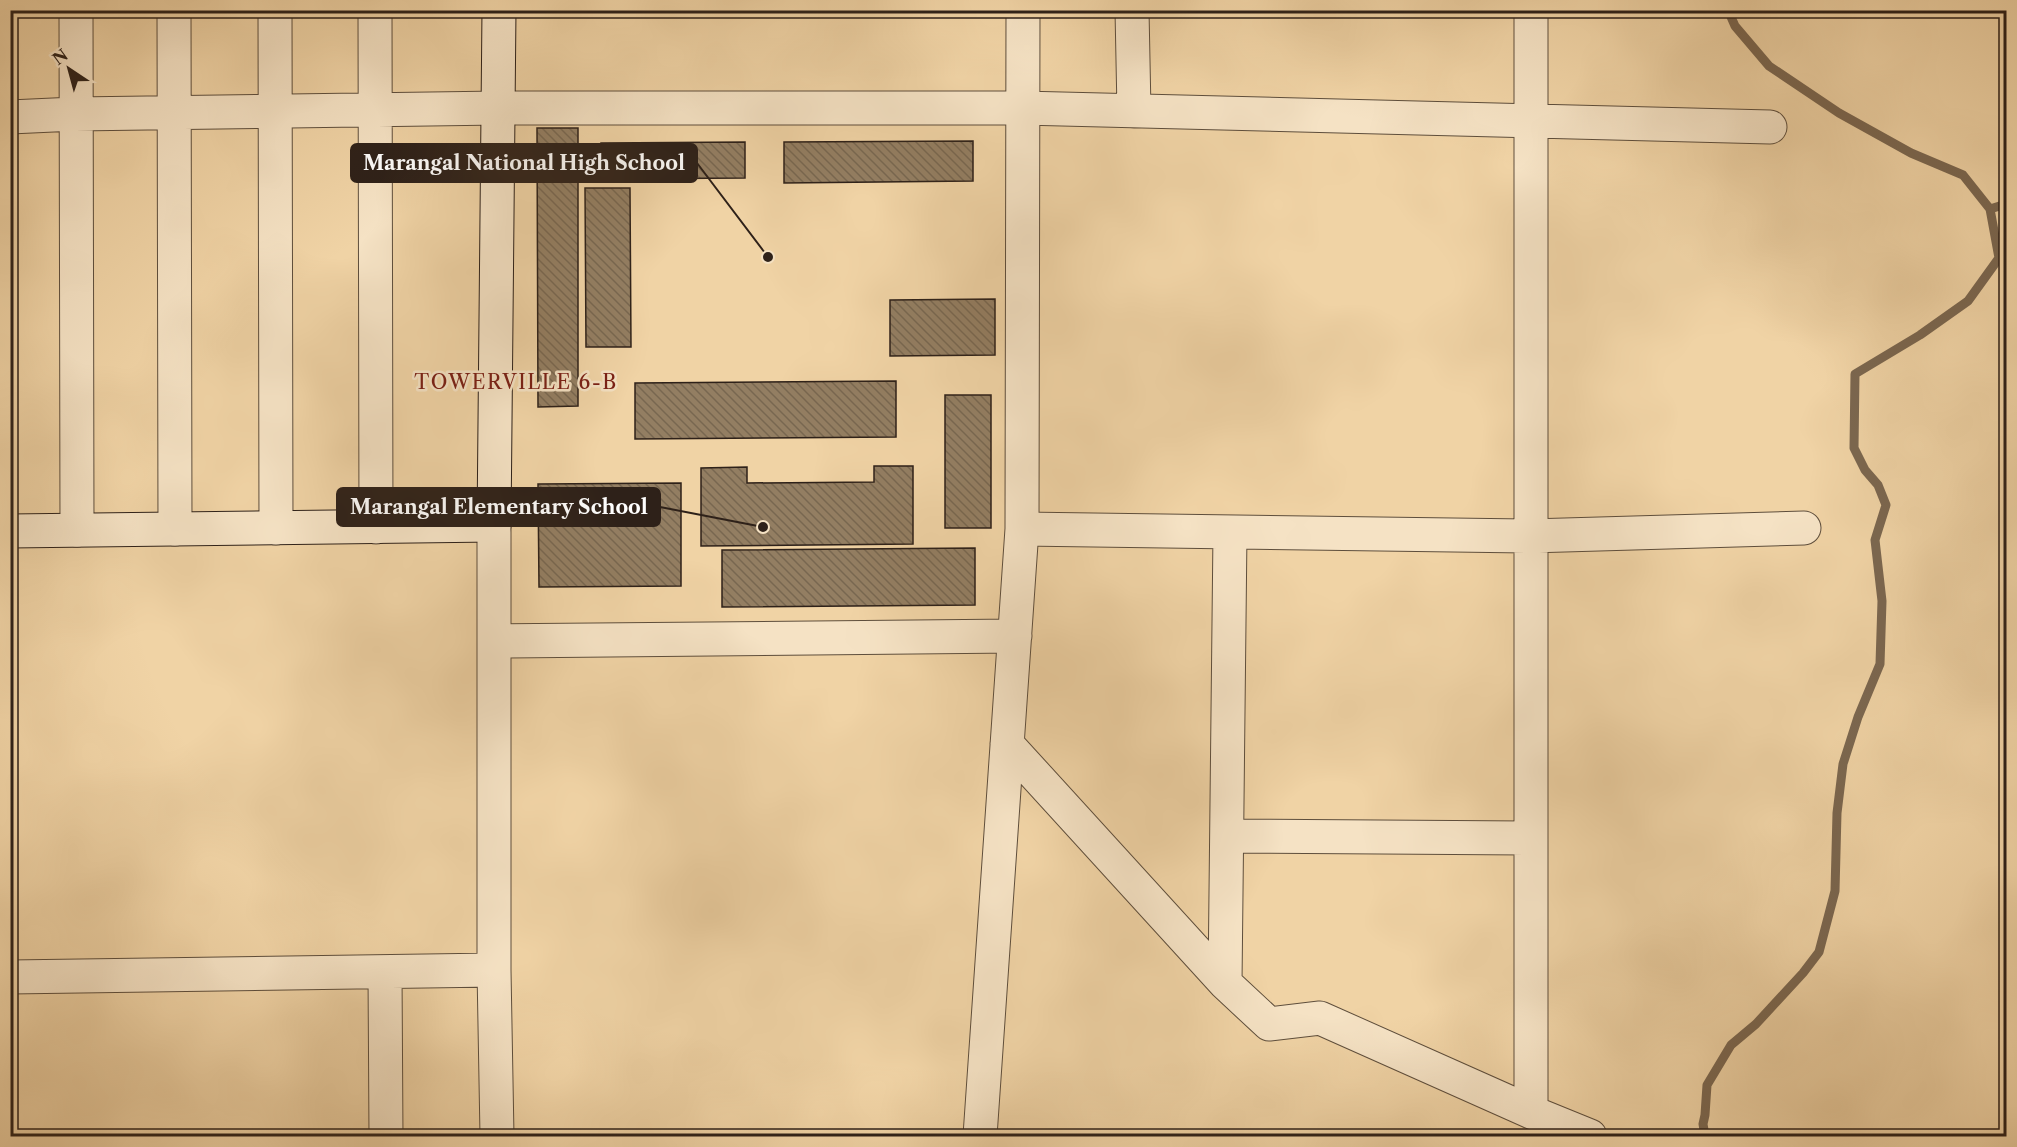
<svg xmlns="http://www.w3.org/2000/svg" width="2017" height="1147" font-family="'Libre Caslon Text',serif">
	<defs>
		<pattern id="building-back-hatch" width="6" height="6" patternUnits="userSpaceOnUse" patternTransform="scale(1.5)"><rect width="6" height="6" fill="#937e62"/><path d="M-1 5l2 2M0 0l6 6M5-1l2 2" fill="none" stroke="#786750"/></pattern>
	</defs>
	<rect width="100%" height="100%" fill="#f0d3a5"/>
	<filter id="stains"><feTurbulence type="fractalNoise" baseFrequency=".00333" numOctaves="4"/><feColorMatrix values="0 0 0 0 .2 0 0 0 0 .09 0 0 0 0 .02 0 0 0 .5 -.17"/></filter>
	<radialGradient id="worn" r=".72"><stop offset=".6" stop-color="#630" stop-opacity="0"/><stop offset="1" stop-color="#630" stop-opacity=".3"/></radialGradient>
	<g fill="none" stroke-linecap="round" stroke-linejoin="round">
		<path stroke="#7b6750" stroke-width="9" d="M 1990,209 L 2006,204
			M 1705,1136 L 1703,1124 L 1705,1115 L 1707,1085 L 1731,1045 L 1756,1024 L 1803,973 L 1819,952 L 1835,891 L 1837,813 L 1843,764 L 1858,717 L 1880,664 L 1882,601 L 1875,540 L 1886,505 L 1878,485 L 1865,470 L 1854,448 L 1855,374 L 1920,335 L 1968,301 L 1999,258 L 1990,209 L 1963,175 L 1911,153 L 1839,113 L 1769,66 L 1735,26 L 1728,10"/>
	</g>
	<path fill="url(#building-back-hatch)" stroke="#2e2119" stroke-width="1.5" d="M 537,128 L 578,128 L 578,406 L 538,407 Z
		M 973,141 L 973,181 L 784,183 L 784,142 Z
		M 745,142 L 745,178 L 601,179 L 601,143 Z
		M 585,188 L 630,188 L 631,347 L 586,347 Z
		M 995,299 L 995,355 L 890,356 L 890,300 Z
		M 896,381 L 896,437 L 635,439 L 635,383 Z
		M 945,395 L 991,395 L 991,528 L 945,528 Z
		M 874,466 L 913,466 L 913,544 L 701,546 L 701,468 L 747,467 L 747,483 L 874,482 Z
		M 681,483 L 681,586 L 539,587 L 538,484 Z
		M 975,548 L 975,605 L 722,607 L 722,550 Z"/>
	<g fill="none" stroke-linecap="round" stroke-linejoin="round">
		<defs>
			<path id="street" d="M 76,10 L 77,530
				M 174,10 L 175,529
				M 275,10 L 276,528
				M 375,10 L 376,527
				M 1132,10 L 1134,111
				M 1531,10 L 1531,1112
				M 10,117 L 75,114 L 500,108 L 1022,108 L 1770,127
				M 494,525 L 494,970 L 497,1136
				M 1022,529 L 1530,536 L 1804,528
				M 495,641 L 1015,636
				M 1007,744 L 1225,983 L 1269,1024 L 1320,1018 L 1531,1112 L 1590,1136
				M 1227,836 L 1530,838
				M 385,972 L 386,1136
				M 10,977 L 494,970
				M 1225,983 L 1230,532
				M 980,1136 L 1022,529 L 1023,10"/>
			<path id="secondary" d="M 10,531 L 494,525 L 499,10"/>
		</defs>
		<use href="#street" stroke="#5e4e3c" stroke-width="35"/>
		<use href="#secondary" stroke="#2e2119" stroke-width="35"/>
		<use href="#street" stroke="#f5e2c4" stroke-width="33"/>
		<use href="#secondary" stroke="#f5e2c4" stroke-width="33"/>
	</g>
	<g text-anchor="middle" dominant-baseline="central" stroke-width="5" stroke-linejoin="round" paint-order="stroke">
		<g font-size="20" letter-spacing="1.5" fill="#7a1f14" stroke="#f5e2c4">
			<text x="516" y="382">TOWERVILLE 6-B</text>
		</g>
	</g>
	<path fill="none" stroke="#2e2119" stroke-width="2" d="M768 257L697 163M763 527L660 507"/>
	<g fill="#2e2119" stroke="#f5e2c4" stroke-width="2">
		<circle cx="768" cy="257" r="6"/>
		<circle cx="763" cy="527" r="6"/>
	</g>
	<g fill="#2e2119" stroke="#2e2119" stroke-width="2">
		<rect x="351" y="144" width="346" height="38" rx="6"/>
		<rect x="337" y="488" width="323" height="38" rx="6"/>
	</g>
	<g font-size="20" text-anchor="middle" font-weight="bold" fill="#fff">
		<text x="524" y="170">Marangal National High School</text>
		<text x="499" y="514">Marangal Elementary School</text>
	</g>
	<rect width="2017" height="1147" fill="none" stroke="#f0d3a5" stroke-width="36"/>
	<rect x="12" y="12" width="1993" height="1123" fill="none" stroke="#2e2119" stroke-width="3"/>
	<rect x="18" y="18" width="1981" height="1111" fill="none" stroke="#2e2119" stroke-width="1.5"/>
	<g transform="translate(69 69) rotate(324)" stroke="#f5e2c4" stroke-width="4.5" paint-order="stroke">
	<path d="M0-4.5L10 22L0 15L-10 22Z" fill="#2e2119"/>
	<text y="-9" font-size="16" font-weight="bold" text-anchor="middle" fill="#2e2119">N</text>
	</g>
	<rect width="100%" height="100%" filter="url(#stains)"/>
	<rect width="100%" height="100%" fill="url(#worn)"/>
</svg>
